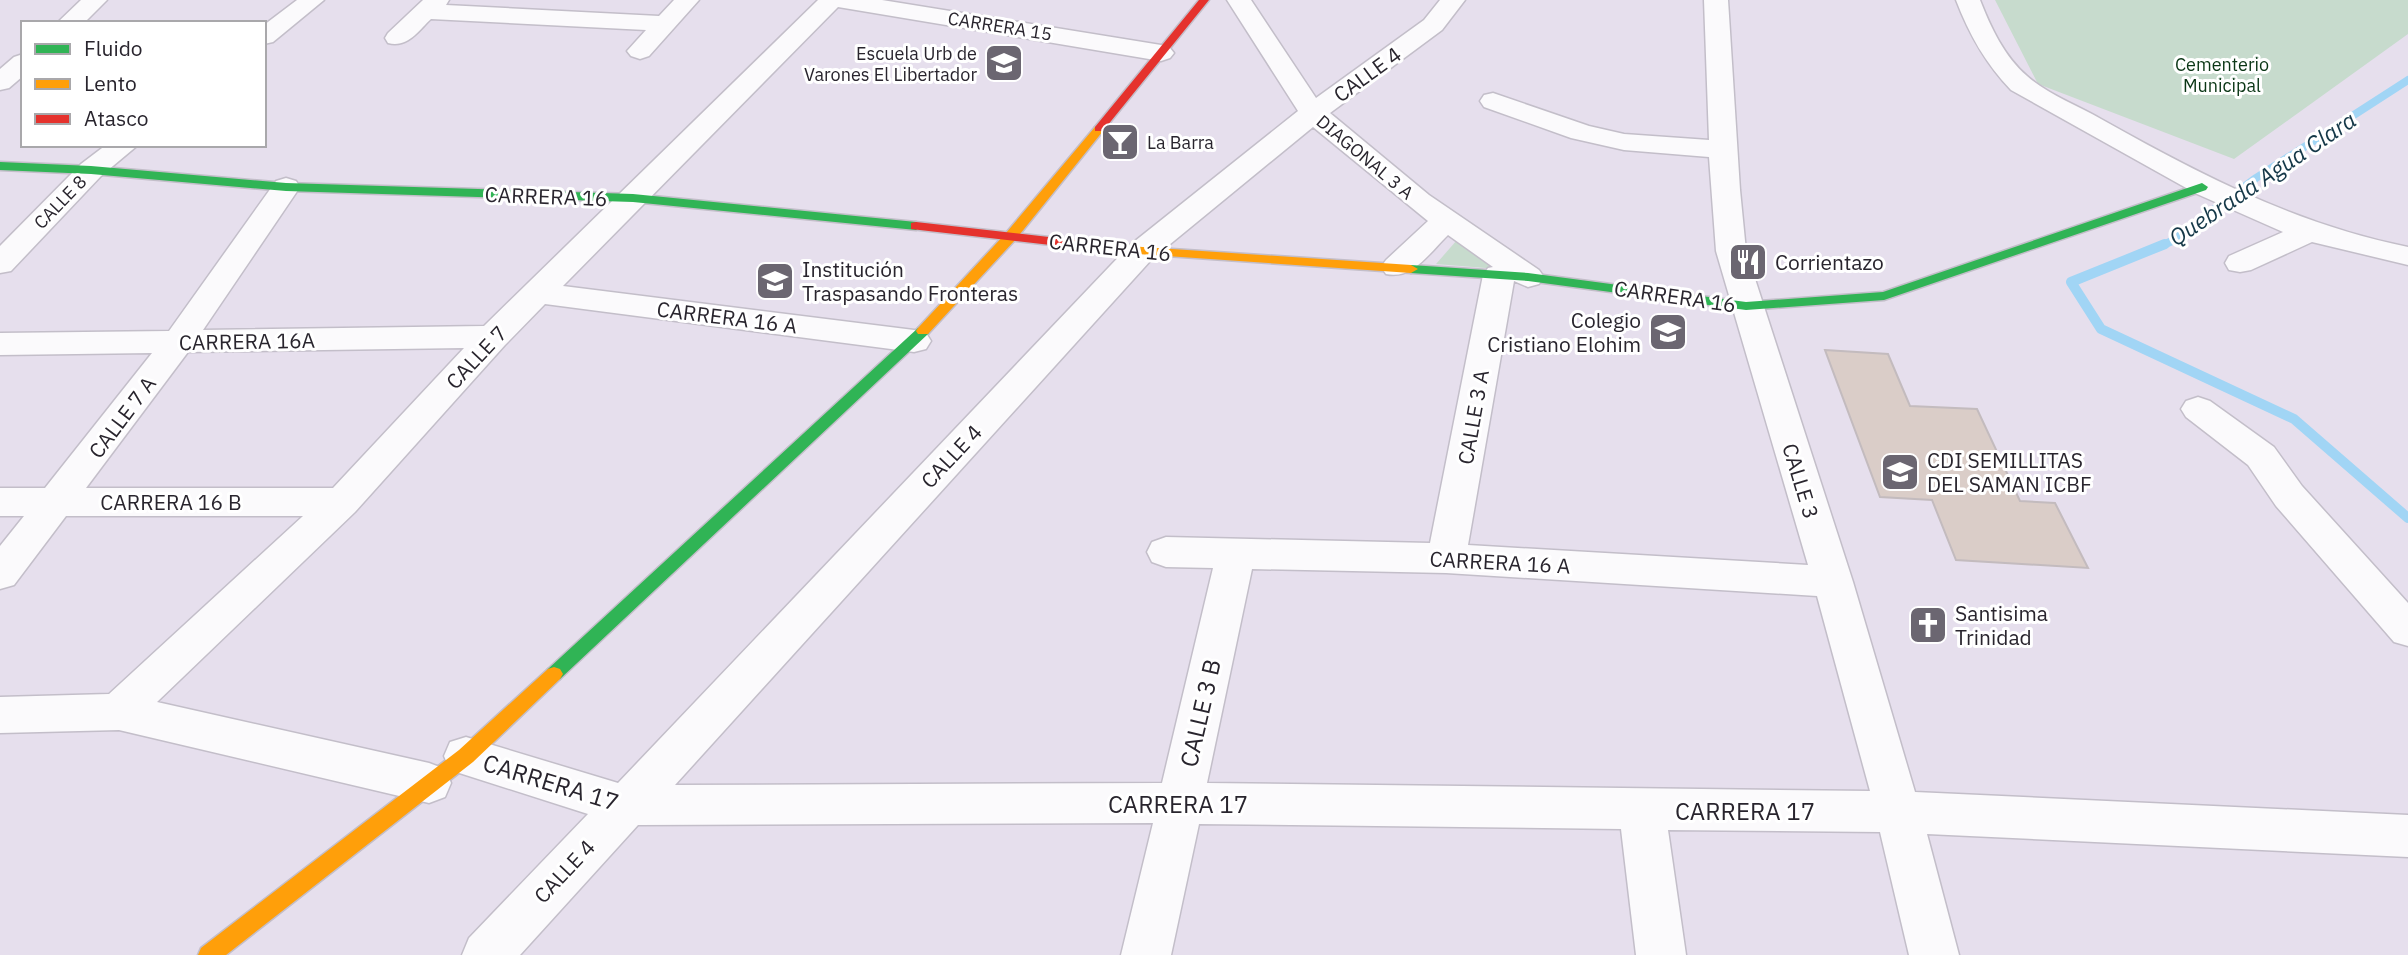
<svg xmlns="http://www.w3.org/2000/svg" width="2408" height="955" font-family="'IBM Plex Sans',sans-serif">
	<rect width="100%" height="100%" fill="#e6dfed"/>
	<path fill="#c7dbcd" d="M 1995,0 L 2408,0 L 2408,34 L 2234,159 L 2038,84 Z
		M 1457,240 L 1498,269 L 1436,264 Z"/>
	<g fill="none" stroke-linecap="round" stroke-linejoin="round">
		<path stroke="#a1d5f5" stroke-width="8" d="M 2161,246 L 2172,241 L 2256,178 L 2408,80"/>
		<path stroke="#a1d5f5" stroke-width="10" d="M 2165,244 L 2071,282 L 2101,329 L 2294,419 L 2408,518"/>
	</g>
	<path fill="#dacdc8" stroke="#c3bbbe" stroke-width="2" d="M 1825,350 L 1888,354 L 1910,406 L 1977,409 L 2020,501 L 2055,503 L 2088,568 L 1956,560 L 1932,500 L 1880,497 Z"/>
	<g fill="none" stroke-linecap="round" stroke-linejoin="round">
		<defs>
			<path id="street" d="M 81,0 L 107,0 L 84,23 L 57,23 Z
				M 297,0 L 324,0 L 273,42 L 264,44 L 264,25 Z
				M 423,0 L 449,0 L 446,5 L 659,16 L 674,0 L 699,0 L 649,56 L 640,59 L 631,56 L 627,51 L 646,30 L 431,19 C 418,31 408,48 388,43 L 385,38 L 388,33 Z
				M 818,0 L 882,0 L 1161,45 L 1170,48 L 1174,53 L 1170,58 L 1161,61 L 838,7 L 563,286 L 914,330 L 926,333 L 931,341 L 926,349 L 914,352 L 545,304 L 505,345 L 355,512 L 157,702 L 429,763 L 445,769 L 451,783 L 445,797 L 429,803 L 119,730 L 0,733 L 0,697 L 109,694 L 303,516 L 66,516 L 14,585 L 0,589 L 0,546 L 24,516 L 0,516 L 0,488 L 45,488 L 152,353 L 0,355 L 0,333 L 169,331 L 276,181 L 286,178 L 296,181 L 300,187 L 203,330 L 484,326 ZM 464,348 L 333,488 L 86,488 L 188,352 Z
				M 1227,0 L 1251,0 L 1316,98 L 1424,20 L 1440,0 L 1465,0 L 1442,30 L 1330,113 L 1429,195 L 1539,270 L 1544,277 L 1539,284 L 1528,287 L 1514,281 L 1468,545 L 1808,565 L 1716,251 L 1709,157 L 1624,150 L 1571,138 L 1484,107 L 1480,101 L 1484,95 L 1493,93 L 1589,126 L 1624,134 L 1709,140 L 1704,0 L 1728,0 L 1740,190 L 1746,251 L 1853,582 L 1915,792 L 2408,815 L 2408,857 L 1927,834 L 1959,955 L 1909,955 L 1880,832 L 1668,830 L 1686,955 L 1636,955 L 1621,829 L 1199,824 L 1171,955 L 1121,955 L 1153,823 L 638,825 L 520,955 L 462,955 L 469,938 L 588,814 L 450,770 L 444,756 L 450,742 L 466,737 L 618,783 L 1130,245 L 1298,111 ZM 1313,127 L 1428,221 L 1386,260 L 1381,267 L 1386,274 C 1413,280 1430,252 1448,235 L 1493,267 L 1488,268 L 1483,275 L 1430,543 L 1166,537 L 1152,542 L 1147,552 L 1152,562 L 1166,567 L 1213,568 L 1162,783 L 675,785 L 1152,259 ZM 1252,569 L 1446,573 L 1817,596 L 1870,791 L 1207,783 Z
				M 1956,0 L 1980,0 C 1991,28 2004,56 2027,76 C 2047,94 2077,105 2101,119 C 2199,174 2297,225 2408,247 L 2408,265 L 2312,242 L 2251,270 L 2240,272 L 2229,270 L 2225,263 L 2229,256 L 2283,232 L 2197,194 L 2011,90 C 1985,63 1969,34 1956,0 Z
				M 23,54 L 23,76 L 9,88 L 0,90 L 0,69 L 14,57 Z
				M 106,145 L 138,145 L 101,176 L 11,271 L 0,273 L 0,246 L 81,164 Z
				M 2198,397 L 2210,401 L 2274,447 L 2302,486 L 2408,603 L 2408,646 L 2394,642 L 2276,506 L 2248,465 L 2186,417 L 2181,409 L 2186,401 Z"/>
			<path id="fast" d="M 0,162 L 91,166 L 286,183 L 633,194 L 916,222 L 922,226 L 916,230 L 633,202 L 286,191 L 91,174 L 0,170 Z
				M 2202,183 L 2208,187 L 2206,190 L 1884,300 L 1746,310 L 1528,281 L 1411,273 L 1404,269 L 1411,265 L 1528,273 L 1746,302 L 1883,292 Z
				M 923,326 L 930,331 L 928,334 L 560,679 L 554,681 L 548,679 L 545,674 L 548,669 L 918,328 Z"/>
			<path id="slow" d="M 1099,125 L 1103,127 L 1103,131 L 1016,239 L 928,334 L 918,334 L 916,331 L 918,328 L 1006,233 L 1095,127 Z
				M 1128,246 L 1411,265 L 1418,269 L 1411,273 L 1123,253 L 1121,250 Z
				M 554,667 L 560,669 L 563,674 L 560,679 L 473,762 L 226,955 L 198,955 L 201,948 L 459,750 L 548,669 Z"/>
			<path id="jam" d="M 1199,0 L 1209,0 L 1103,131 L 1095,131 L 1095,127 Z
				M 916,222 L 1128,246 L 1135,250 L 1128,254 L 911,229 L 911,223 Z"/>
		</defs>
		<use href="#street" stroke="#c3bec9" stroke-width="3"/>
		<use href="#fast" stroke="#c3bec9" stroke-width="3"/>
		<use href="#slow" stroke="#c3bec9" stroke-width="3"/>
		<use href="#jam" stroke="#c3bec9" stroke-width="3"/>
		<use href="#street" fill="#fbfafc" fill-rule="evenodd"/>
		<use href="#fast" fill="#30b455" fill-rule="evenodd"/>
		<use href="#slow" fill="#ff9f0a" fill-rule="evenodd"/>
		<use href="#jam" fill="#e5322d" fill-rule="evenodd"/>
	</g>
	<defs>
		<symbol id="school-square" viewBox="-11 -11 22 22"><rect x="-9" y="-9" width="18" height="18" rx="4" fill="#6b6671" stroke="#fff"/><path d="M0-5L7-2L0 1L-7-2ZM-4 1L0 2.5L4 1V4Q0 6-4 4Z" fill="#fff"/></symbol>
		<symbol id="bar-square" viewBox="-11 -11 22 22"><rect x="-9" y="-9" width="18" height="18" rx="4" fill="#6b6671" stroke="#fff"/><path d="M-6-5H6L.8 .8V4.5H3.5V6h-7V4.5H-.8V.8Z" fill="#fff"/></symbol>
		<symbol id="restaurant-square" viewBox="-11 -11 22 22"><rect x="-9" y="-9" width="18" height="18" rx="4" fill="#6b6671" stroke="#fff"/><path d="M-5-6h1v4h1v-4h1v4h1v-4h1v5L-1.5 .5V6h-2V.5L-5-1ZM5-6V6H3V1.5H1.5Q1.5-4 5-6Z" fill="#fff"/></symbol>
		<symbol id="church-square" viewBox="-11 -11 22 22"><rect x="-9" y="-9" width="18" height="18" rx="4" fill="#6b6671" stroke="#fff"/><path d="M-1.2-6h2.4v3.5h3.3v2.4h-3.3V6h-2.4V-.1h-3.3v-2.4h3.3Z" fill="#fff"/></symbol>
	</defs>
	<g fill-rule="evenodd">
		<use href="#school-square" x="982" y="41" width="44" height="44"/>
		<use href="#bar-square" x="1098" y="120" width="44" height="44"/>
		<use href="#restaurant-square" x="1726" y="240" width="44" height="44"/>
		<use href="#school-square" x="753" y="259" width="44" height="44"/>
		<use href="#school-square" x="1646" y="310" width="44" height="44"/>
		<use href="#school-square" x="1878" y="450" width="44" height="44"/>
		<use href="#church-square" x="1906" y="603" width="44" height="44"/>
	</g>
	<g text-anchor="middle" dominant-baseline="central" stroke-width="6" stroke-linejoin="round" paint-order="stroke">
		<g font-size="18" fill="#29252e" stroke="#fff">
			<text transform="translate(1000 26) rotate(9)">CARRERA 15</text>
			<text transform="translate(1365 157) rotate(40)">DIAGONAL 3 A</text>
			<text transform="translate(60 202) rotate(-46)">CALLE 8</text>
		</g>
		<g font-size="18" fill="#29252e" stroke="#fff" text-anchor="end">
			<text x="977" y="53">Escuela Urb de<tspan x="977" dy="21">Varones El Libertador</tspan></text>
			<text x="1147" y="142" text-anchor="start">La Barra</text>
		</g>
		<g font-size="18" fill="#0a3615" stroke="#fff">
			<text x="2222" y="64">Cementerio<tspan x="2222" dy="21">Municipal</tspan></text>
		</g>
		<g font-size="21" fill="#29252e" stroke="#fff">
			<text transform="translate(1367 74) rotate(-36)">CALLE 4</text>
			<text transform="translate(546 196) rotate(2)">CARRERA 16</text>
			<text transform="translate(1110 247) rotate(6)">CARRERA 16</text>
			<text transform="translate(1675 296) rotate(8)">CARRERA 16</text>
			<text transform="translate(727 317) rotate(7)">CARRERA 16 A</text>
			<text transform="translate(247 341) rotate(-1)">CARRERA 16A</text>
			<text transform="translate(476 357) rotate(-47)">CALLE 7</text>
			<text transform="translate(122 417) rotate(-53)">CALLE 7 A</text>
			<text transform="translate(1473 417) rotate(-80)">CALLE 3 A</text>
			<text transform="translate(951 456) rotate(-47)">CALLE 4</text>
			<text transform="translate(1801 481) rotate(73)">CALLE 3</text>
			<text x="171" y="502">CARRERA 16 B</text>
			<text transform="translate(1500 562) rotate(3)">CARRERA 16 A</text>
			<text transform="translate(564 871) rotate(-47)">CALLE 4</text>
		</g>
		<g font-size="21" fill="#29252e" stroke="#fff" text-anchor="start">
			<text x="1775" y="262">Corrientazo</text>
			<text x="802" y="269">Institución<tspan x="802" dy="24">Traspasando Fronteras</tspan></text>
			<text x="1641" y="320" text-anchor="end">Colegio<tspan x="1641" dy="24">Cristiano Elohim</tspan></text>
			<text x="1927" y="460">CDI SEMILLITAS<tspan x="1927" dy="24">DEL SAMAN ICBF</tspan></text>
			<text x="1955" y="613">Santisima<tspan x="1955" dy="24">Trinidad</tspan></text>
		</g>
		<g font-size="23" font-style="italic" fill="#153848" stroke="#fff">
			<text transform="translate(2262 178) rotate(-34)">Quebrada Agua Clara</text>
		</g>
		<g font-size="24" fill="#29252e" stroke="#fff">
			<text transform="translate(1200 713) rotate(-77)">CALLE 3 B</text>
			<text transform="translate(551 782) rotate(17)">CARRERA 17</text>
			<text x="1178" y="804">CARRERA 17</text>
			<text x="1745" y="811">CARRERA 17</text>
		</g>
	</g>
	<rect x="21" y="21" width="245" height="126" fill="#ffffff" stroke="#a9a8ab" stroke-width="2"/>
	<rect x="35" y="44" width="35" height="10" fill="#30b455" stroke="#a9a8ab" stroke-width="2"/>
	<text x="84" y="56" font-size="21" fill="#29252e">Fluido</text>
	<rect x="35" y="79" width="35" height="10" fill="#ff9f0a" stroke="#a9a8ab" stroke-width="2"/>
	<text x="84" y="91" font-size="21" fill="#29252e">Lento</text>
	<rect x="35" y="114" width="35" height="10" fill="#e5322d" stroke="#a9a8ab" stroke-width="2"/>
	<text x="84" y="126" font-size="21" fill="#29252e">Atasco</text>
</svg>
